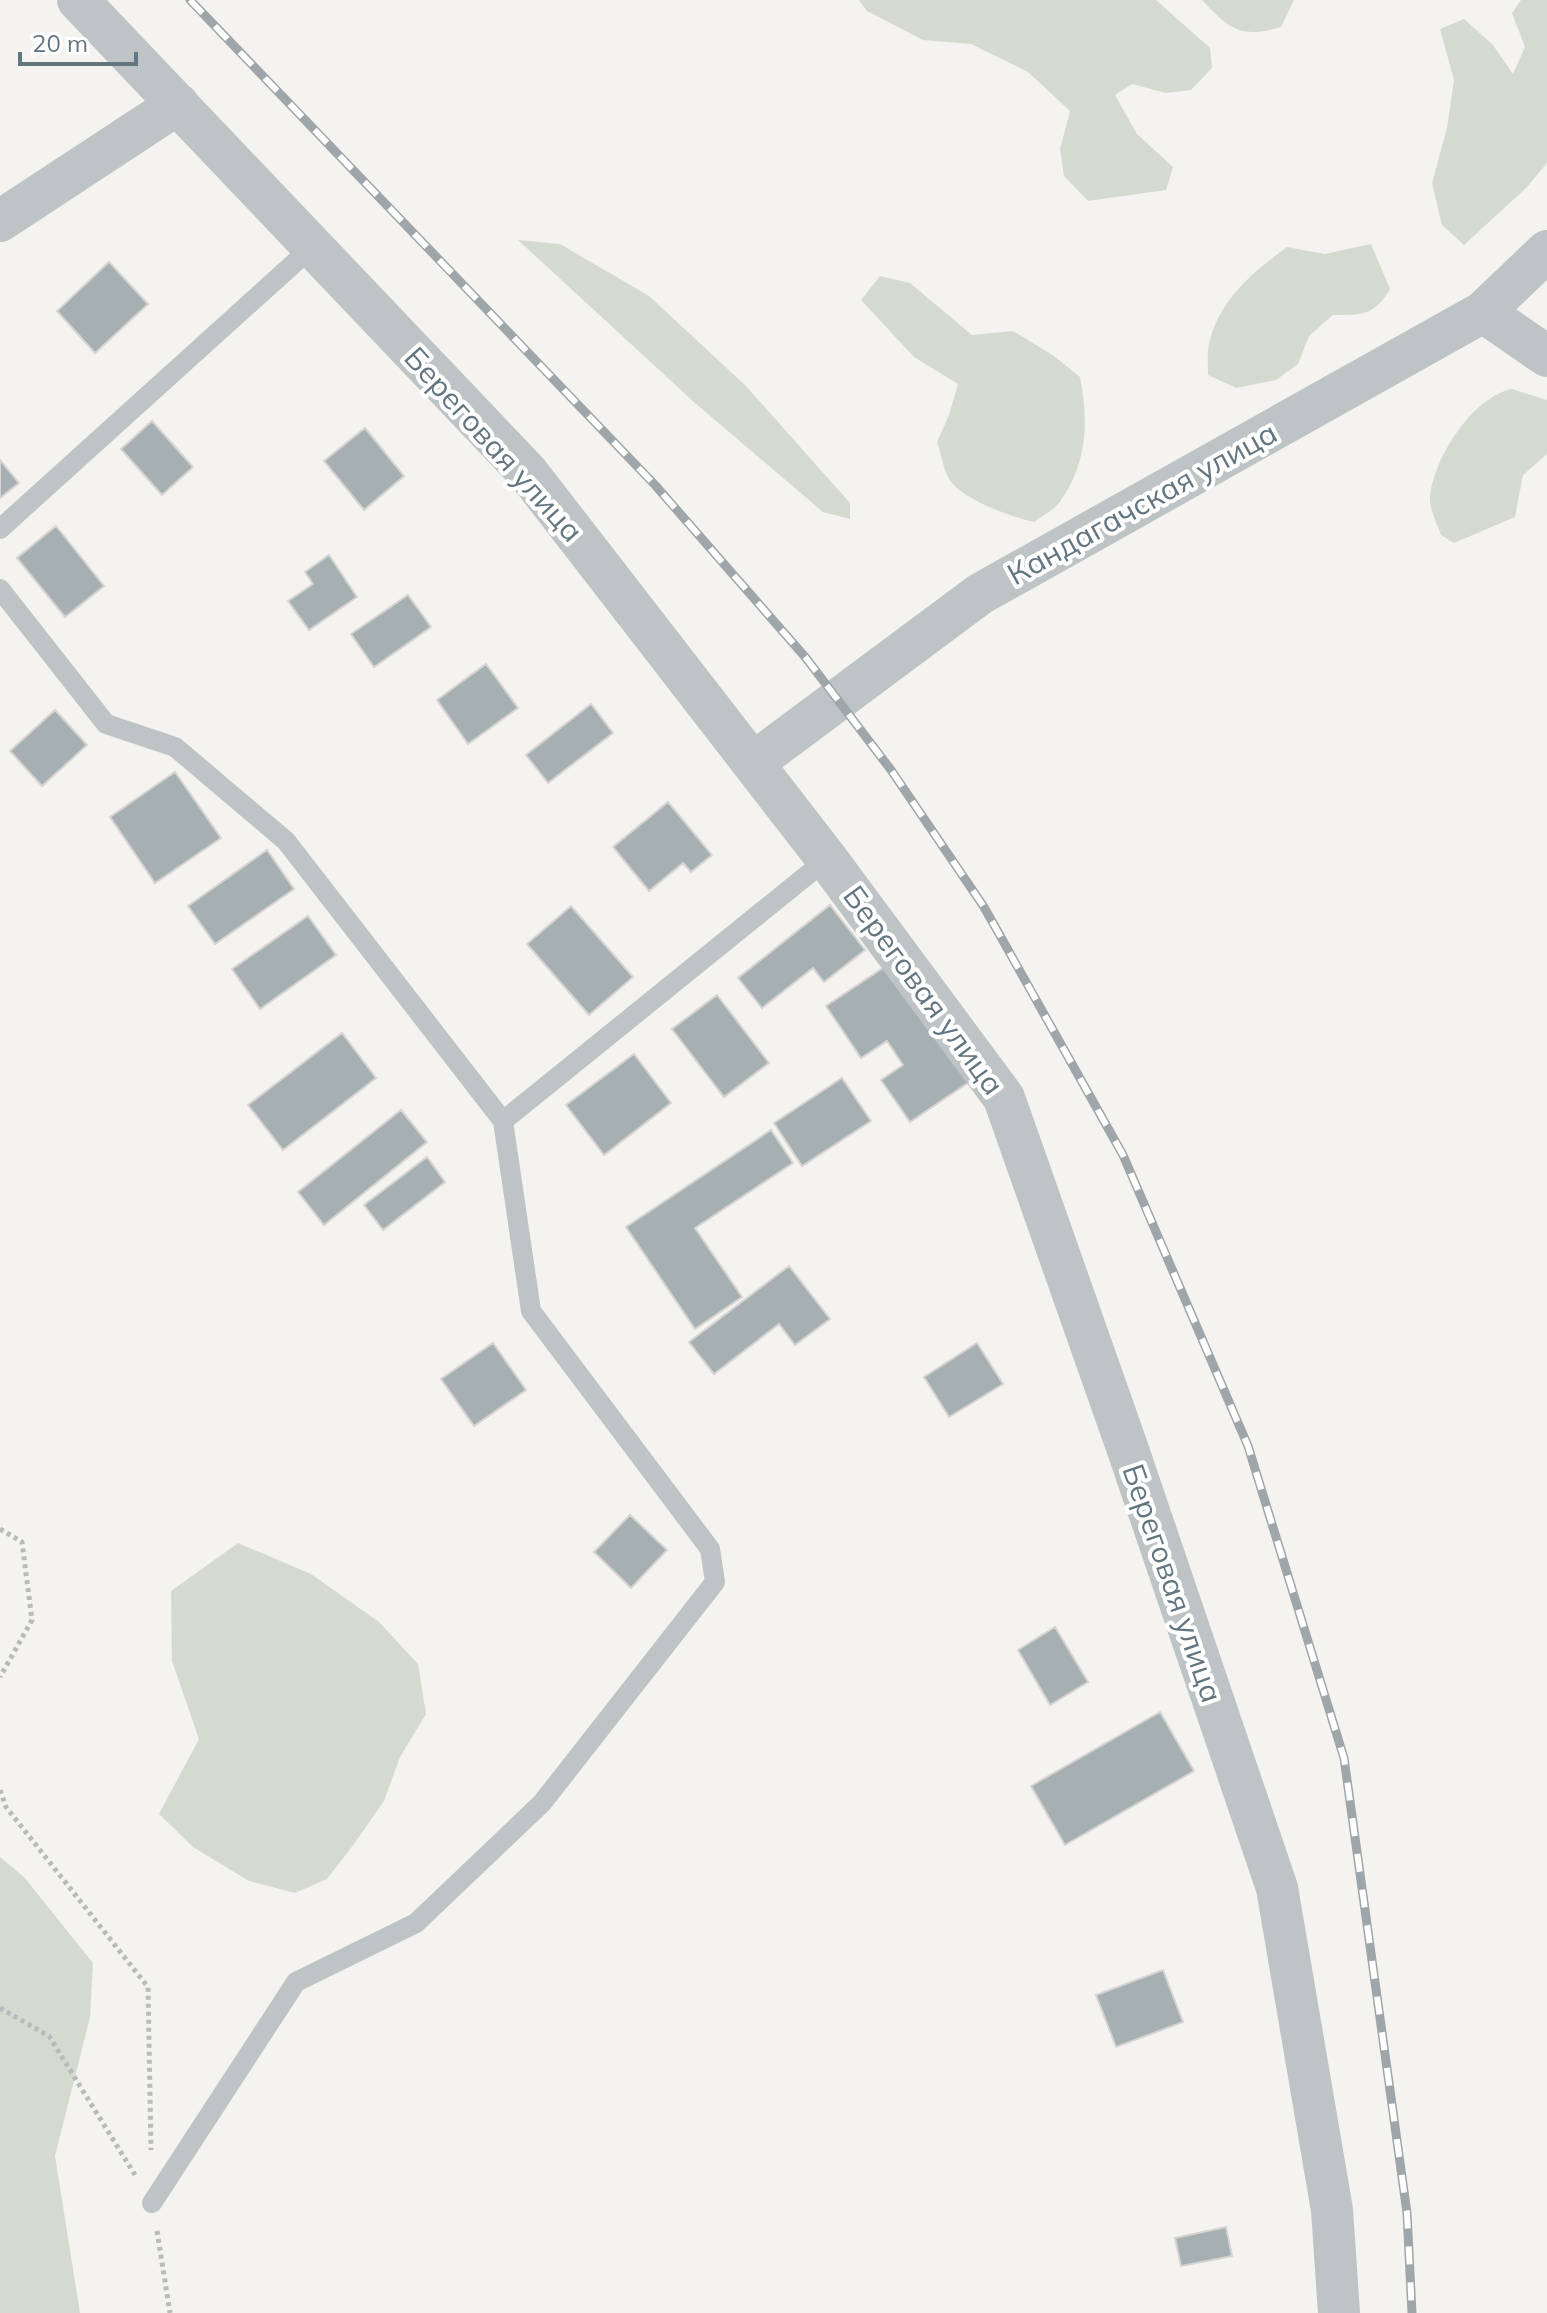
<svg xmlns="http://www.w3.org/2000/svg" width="1547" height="2313" font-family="Mulish,sans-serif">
	<rect width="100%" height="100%" fill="#f4f3ef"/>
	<path fill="#d5dad0" d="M 859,0 L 1156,0 L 1210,48 L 1212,68 L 1191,90 L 1166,93 L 1132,84 L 1115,95 L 1137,134 L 1173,167 L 1166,190 L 1088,201 L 1064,176 L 1060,149 L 1070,111 L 1028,72 L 971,44 L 923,40 L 867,11 Z
		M 1202,0 L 1294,0 L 1281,27 C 1240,39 1229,29 1202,0 Z
		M 1521,0 L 1547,0 L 1547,163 L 1527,187 L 1464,245 L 1442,225 L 1432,183 L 1447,128 L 1454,80 L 1440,29 L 1464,19 L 1493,45 L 1513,74 L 1525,47 L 1512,13 Z
		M 518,240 L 560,244 L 649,296 L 746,386 L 850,503 L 850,519 L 823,512 L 695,403 Z
		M 1371,244 L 1390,289 C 1374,316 1362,315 1333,315 L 1309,336 L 1298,364 L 1276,380 L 1236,388 L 1208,375 C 1208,365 1207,353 1209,343 C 1220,299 1253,272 1287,247 L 1325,254 Z
		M 880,276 L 910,283 L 972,335 L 1013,331 L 1054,356 L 1080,377 C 1089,422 1087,465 1059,503 C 1053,510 1042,516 1034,522 C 1011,517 961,499 949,479 C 943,468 941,453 937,442 L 949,415 L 958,384 L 914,357 L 861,300 Z
		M 1512,389 L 1547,400 L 1547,454 L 1523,475 L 1515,517 L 1454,543 L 1441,535 C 1437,524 1430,510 1430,499 C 1432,460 1473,396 1512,389 Z
		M 238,1543 L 311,1574 L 379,1622 L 418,1664 L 426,1714 L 400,1757 L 384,1801 L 354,1844 L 327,1879 L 295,1893 L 249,1881 L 193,1847 L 159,1814 L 199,1739 L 172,1661 L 171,1591 Z
		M 0,1857 L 24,1877 L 93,1963 L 90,2017 L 55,2156 L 80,2313 L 0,2313 Z"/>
	<path fill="#a6afb2" stroke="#d5d4d2" stroke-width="2" d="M 109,262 L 148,304 L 95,353 L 57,311 Z
		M 152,421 L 193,467 L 162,495 L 121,449 Z
		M 365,428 L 404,476 L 364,510 L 324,461 Z
		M 0,460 L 19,483 L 0,498 Z
		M 56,526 L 104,586 L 65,617 L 17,558 Z
		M 329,555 L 357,597 L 309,630 L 288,601 L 313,584 L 305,572 Z
		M 408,595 L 431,627 L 374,667 L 351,634 Z
		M 486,664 L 518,708 L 468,744 L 437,700 Z
		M 591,704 L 613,733 L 548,783 L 526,755 Z
		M 55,710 L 87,745 L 42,786 L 10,751 Z
		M 175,772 L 221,838 L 155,883 L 110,817 Z
		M 668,802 L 712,855 L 691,872 L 683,863 L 649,891 L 613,847 Z
		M 267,850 L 294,889 L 215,944 L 188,906 Z
		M 830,905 L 865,950 L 824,982 L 813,968 L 762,1008 L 738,978 Z
		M 571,906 L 633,977 L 589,1015 L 527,944 Z
		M 308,916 L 336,955 L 260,1009 L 232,969 Z
		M 892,962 L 972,1080 L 910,1122 L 881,1080 L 903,1065 L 887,1041 L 861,1058 L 826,1006 Z
		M 717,995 L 769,1063 L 724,1097 L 672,1029 Z
		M 342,1033 L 376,1078 L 283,1150 L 248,1105 Z
		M 634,1054 L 671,1103 L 604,1155 L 566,1105 Z
		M 842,1078 L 871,1121 L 802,1166 L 774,1123 Z
		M 401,1110 L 427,1142 L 324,1225 L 298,1192 Z
		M 771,1130 L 793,1163 L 695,1228 L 742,1297 L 695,1329 L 626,1227 Z
		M 427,1157 L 445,1182 L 383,1230 L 364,1205 Z
		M 789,1266 L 830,1319 L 795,1345 L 779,1324 L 714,1374 L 689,1342 Z
		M 493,1343 L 526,1390 L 474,1426 L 441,1379 Z
		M 977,1343 L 1003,1384 L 949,1417 L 924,1377 Z
		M 630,1515 L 667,1550 L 631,1588 L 594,1552 Z
		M 1055,1627 L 1088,1682 L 1050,1705 L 1018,1650 Z
		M 1160,1712 L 1194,1771 L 1065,1845 L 1031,1786 Z
		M 1163,1970 L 1183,2022 L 1116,2047 L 1096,1995 Z
		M 1226,2227 L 1232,2256 L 1181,2266 L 1175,2238 Z"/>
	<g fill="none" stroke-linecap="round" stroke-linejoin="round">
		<path stroke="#b8bbbc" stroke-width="5" stroke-dasharray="4 4" stroke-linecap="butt" d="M 0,1529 L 22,1542 L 32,1620 L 0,1677
			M 0,1790 L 6,1807 L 148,1987 L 151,2150
			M 0,2008 L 49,2036 L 135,2175
			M 157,2231 L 170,2313"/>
		<path stroke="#bec3c5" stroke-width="20" d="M 0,529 L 312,247
			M 0,589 L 106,724 L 175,747 L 286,841 L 503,1121 L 531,1311 L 710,1549 L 715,1582 L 542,1803 L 416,1923 L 296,1982 L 152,2203
			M 503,1121 L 827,859"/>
		<path stroke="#bec3c5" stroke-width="42" d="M 78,0 L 528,473 L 827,859 L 1004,1098 L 1127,1447 L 1277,1888 L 1332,2210 L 1339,2313
			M 0,221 L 178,104
			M 1483,312 L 1547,251
			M 753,763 L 980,594 L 1483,312 L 1547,356"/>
		<defs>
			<path id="rail" d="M 190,0 L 655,485 L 806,658 L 891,770 L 984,907 L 1123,1155 L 1248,1446 L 1344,1758 L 1407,2213 L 1412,2313"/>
		</defs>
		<use href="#rail" stroke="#9fa6aa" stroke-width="9"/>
		<use href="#rail" stroke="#fff" stroke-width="6" stroke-dasharray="18" stroke-linecap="butt"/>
	</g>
	<g text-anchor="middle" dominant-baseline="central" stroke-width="8" stroke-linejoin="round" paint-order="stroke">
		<g font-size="30" fill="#637680" stroke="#fff">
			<text transform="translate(494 444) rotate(48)">Береговая улица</text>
			<text transform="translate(1142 503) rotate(-29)">Кандагачская улица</text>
			<text transform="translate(924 990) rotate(54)">Береговая улица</text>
			<text transform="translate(1173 1583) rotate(71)">Береговая улица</text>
		</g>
	</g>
	<path d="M20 52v12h116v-12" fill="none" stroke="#637680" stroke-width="4"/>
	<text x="32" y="52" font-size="24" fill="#637680" stroke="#ffffff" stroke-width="6" paint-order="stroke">20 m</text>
</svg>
